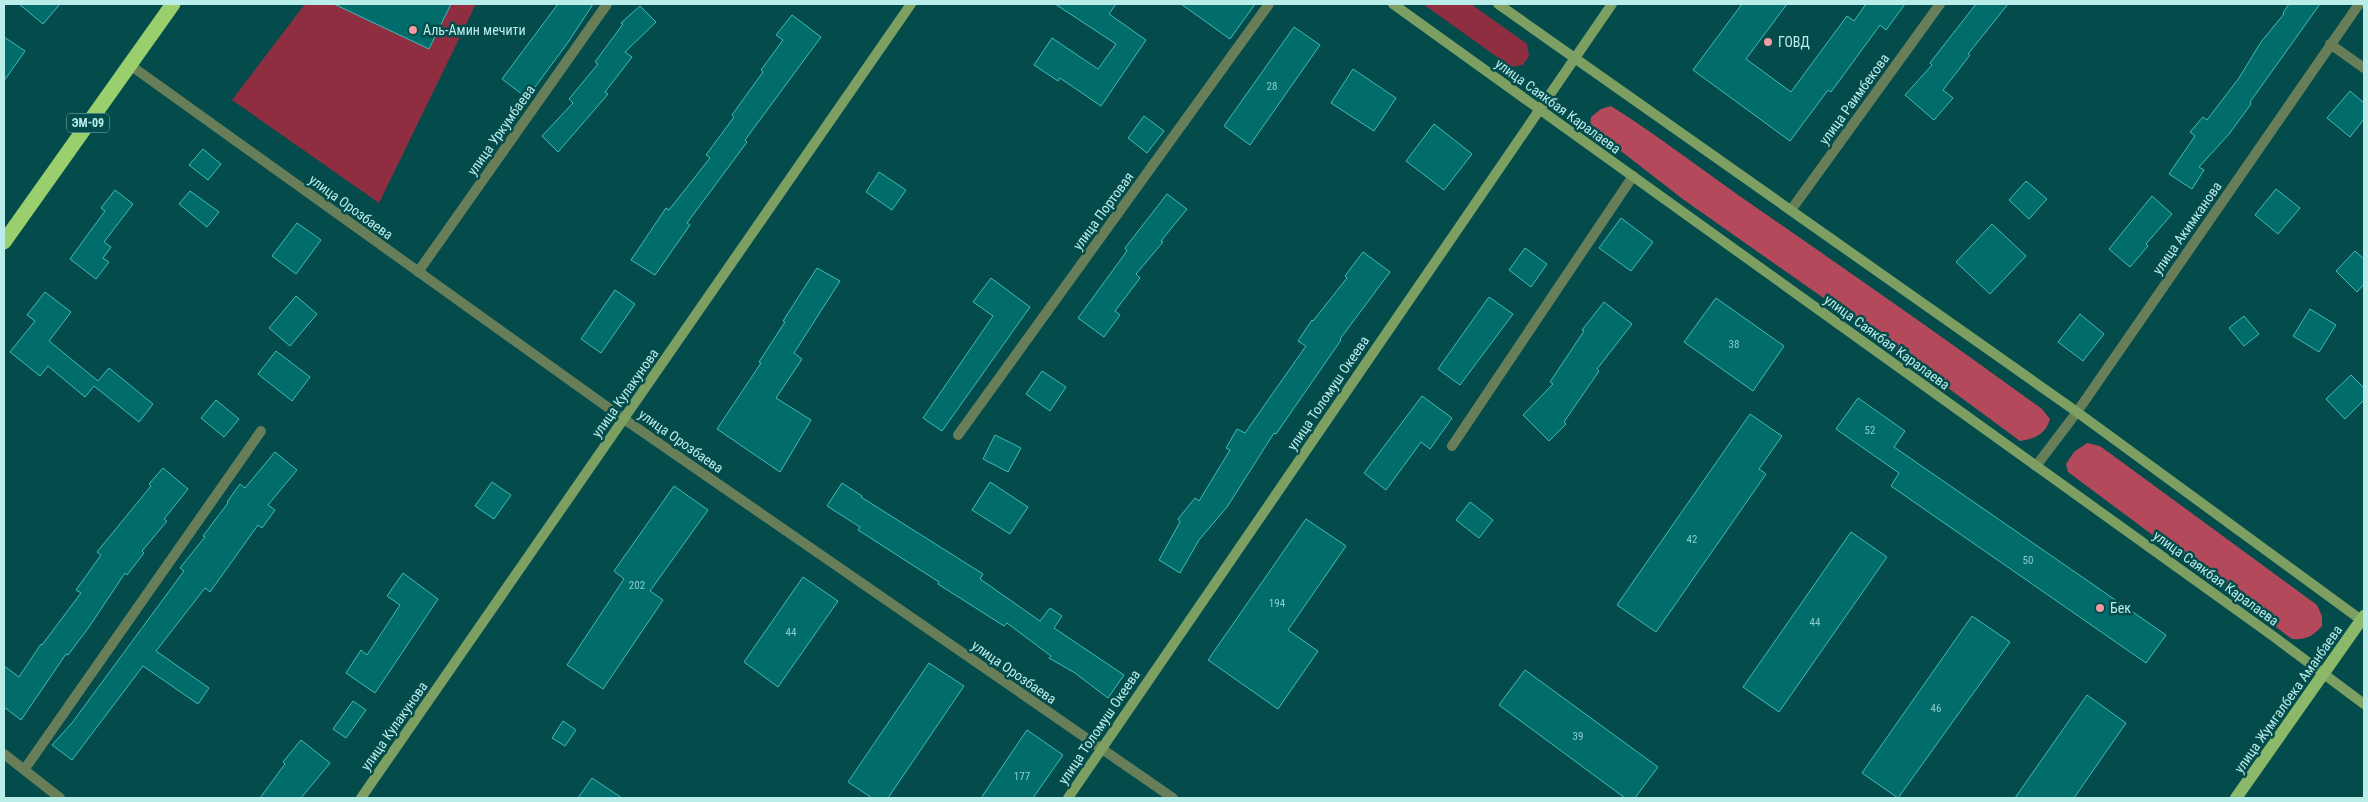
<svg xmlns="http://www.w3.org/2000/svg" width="2368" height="802" font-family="'Roboto Condensed',sans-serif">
	<rect width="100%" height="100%" fill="#044c4b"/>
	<path fill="#8f2e41" d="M 305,4 L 476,4 L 379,203 L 232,100 Z
		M 1423,4 L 1471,4 L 1527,44 L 1529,56 L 1523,65 L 1511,67 Z"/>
	<path fill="#b3495b" d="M 1611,106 C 1660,137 1706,173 1754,206 C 1851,273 1947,340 2042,409 L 2050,419 C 2045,435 2036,438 2020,441 L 1876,335 L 1684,200 L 1590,127 L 1591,117 L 1601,109 Z
		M 2087,443 L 2100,446 L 2317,605 L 2322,616 L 2322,626 C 2313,636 2307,640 2292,639 L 2068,472 L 2066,464 L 2074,452 Z"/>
	<path fill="#006d6b" stroke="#42bbb8" d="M 19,4 L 60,4 L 43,24 Z
		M 334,4 L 451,4 L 429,49 Z
		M 558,4 L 593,4 L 569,41 L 527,98 L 502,79 Z
		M 1055,4 L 1116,4 L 1109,14 L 1146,40 L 1101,106 L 1060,78 L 1058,81 L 1034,65 L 1052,38 L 1098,69 L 1116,44 Z
		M 1181,4 L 1255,4 L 1230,39 Z
		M 1742,4 L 1787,4 L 1746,59 L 1791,92 L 1847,16 L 1854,21 L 1866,4 L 1905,4 L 1886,30 L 1880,25 L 1831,92 L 1828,90 L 1790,141 L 1693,70 Z
		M 1976,4 L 2008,4 L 1968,54 L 1970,55 L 1943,90 L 1953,98 L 1934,120 L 1905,95 L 1932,65 L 1930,63 Z
		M 2289,4 L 2320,4 L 2250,102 L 2251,104 L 2229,134 L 2199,167 L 2204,170 L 2192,189 L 2169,174 L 2195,136 L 2190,132 L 2203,117 L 2207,120 L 2239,78 L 2261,42 L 2284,14 L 2283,13 Z
		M 640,6 L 656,22 L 625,52 L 632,57 L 605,92 L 608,94 L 558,152 L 542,136 L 573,103 L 569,99 L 598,64 L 595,62 L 623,24 L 621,23 Z
		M 792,15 L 821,37 L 745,140 L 747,142 L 687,223 L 690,225 L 655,275 L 631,260 L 666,208 L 669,210 L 710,158 L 706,155 L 734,117 L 732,115 L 763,72 L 761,70 L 783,40 L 776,35 Z
		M 1294,27 L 1320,45 L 1250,145 L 1224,126 Z
		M 4,37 L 25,51 L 4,81 Z
		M 1353,69 L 1396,98 L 1374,131 L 1331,103 Z
		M 2350,91 L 2364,103 L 2364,119 L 2350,137 L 2327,118 Z
		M 1144,116 L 1164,131 L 1147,153 L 1128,138 Z
		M 1434,124 L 1472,154 L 1444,190 L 1406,161 Z
		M 203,149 L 221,164 L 208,180 L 189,165 Z
		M 879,172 L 906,190 L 892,210 L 866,192 Z
		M 2026,181 L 2047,199 L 2029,219 L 2009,200 Z
		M 2276,189 L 2300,208 L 2278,234 L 2255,215 Z
		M 115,190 L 133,204 L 104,242 L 111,247 L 103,258 L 109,262 L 96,279 L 70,259 L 105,211 L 101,208 Z
		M 190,191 L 219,212 L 207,227 L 179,204 Z
		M 1167,194 L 1187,209 L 1161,241 L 1163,242 L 1136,274 L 1140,278 L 1115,311 L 1120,315 L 1104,337 L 1078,318 L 1127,251 L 1125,248 Z
		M 2152,196 L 2172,214 L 2146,244 L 2148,246 L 2130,267 L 2109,249 Z
		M 1621,218 L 1653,242 L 1631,271 L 1599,248 Z
		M 297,223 L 321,240 L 296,274 L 272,256 Z
		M 1992,224 L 2026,256 L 1990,294 L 1956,262 Z
		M 1525,248 L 1547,264 L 1531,287 L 1509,270 Z
		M 2355,251 L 2364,259 L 2364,284 L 2357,292 L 2336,271 Z
		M 1363,252 L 1390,272 L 1340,339 L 1341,340 L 1276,434 L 1274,433 L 1227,507 L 1199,540 L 1180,573 L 1159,560 L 1180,522 L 1178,519 L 1195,498 L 1199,501 L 1230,450 L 1226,448 L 1237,429 L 1245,433 L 1306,346 L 1298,341 L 1312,320 L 1313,321 L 1347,278 L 1345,276 Z
		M 817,268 L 840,281 L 794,353 L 802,359 L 776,398 L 811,420 L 780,472 L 717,429 L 761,363 L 759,362 L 785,322 L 783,321 Z
		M 991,278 L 1030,307 L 942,431 L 923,418 L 993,316 L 973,302 Z
		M 615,290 L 635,304 L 601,353 L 581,339 Z
		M 45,292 L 71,312 L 49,341 L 98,381 L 109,368 L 153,404 L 139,422 L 94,386 L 85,397 L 48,366 L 40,376 L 10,352 L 35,321 L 27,315 Z
		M 296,296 L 317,314 L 290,346 L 269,328 Z
		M 1489,297 L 1513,314 L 1460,385 L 1438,369 Z
		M 1716,298 L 1784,346 L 1753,391 L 1684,342 Z
		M 1604,302 L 1632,324 L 1597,369 L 1599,371 L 1564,422 L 1566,424 L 1549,441 L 1523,415 L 1553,384 L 1550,382 L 1584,331 L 1582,330 Z
		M 2310,309 L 2336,325 L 2319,352 L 2293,336 Z
		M 2080,314 L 2104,334 L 2083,361 L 2058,342 Z
		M 2244,316 L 2259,334 L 2244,346 L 2229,328 Z
		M 276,351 L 310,377 L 292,401 L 258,374 Z
		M 1042,371 L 1066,387 L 1050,411 L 1026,394 Z
		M 2351,375 L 2364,388 L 2364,400 L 2345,419 L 2326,399 Z
		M 1422,396 L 1452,418 L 1430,449 L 1421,442 L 1386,490 L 1364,473 Z
		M 1858,398 L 1905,431 L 1894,447 L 2166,635 L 2146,663 L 1891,486 L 1899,473 L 1836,429 Z
		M 216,400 L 239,419 L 224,437 L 201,418 Z
		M 1750,414 L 1782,436 L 1759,469 L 1766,474 L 1656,632 L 1617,605 Z
		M 995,435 L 1021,448 L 1008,472 L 983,459 Z
		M 275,452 L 297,470 L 268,505 L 275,510 L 262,528 L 258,525 L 210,592 L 205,588 L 156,651 L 209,688 L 198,704 L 143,666 L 72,760 L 52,745 L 72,723 L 184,571 L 180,568 L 205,537 L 203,536 L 228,503 L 227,502 L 240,484 L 245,488 Z
		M 163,468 L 188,489 L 164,519 L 167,521 L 142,551 L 144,553 L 127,575 L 125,573 L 89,627 L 68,655 L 66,654 L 21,720 L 4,707 L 4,666 L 19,677 L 41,644 L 42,645 L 81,593 L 76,590 L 101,555 L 97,552 L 151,486 L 149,484 Z
		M 492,482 L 511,495 L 494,519 L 475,506 Z
		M 990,482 L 1028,507 L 1010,534 L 972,510 Z
		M 842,483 L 862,496 L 861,497 L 983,574 L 980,579 L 1040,621 L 1050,608 L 1062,616 L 1054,628 L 1124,675 L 1108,698 L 1075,673 L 1049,658 L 1051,656 L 1007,623 L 1004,626 L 938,584 L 939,582 L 858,530 L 860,527 L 827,506 Z
		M 674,486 L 708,510 L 650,591 L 663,600 L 603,689 L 567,665 L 624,579 L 614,571 Z
		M 1470,502 L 1493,520 L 1479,538 L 1456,520 Z
		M 1306,519 L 1346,546 L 1288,630 L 1318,651 L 1278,709 L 1208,660 Z
		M 1851,532 L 1887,557 L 1779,712 L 1743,687 Z
		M 403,573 L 438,599 L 375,693 L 346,673 L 361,650 L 367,655 L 400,605 L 387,596 Z
		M 803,577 L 838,601 L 778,687 L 744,662 Z
		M 1972,616 L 2010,642 L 1898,798 L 1862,773 Z
		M 929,663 L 964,686 L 888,798 L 872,798 L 848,782 Z
		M 1525,670 L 1658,767 L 1635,798 L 1625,798 L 1499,705 Z
		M 2087,695 L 2126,723 L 2074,798 L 2015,798 Z
		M 353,701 L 366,710 L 346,738 L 333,729 Z
		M 563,721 L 576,730 L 565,746 L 552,738 Z
		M 1027,730 L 1063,755 L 1033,798 L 981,798 Z
		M 301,740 L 330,763 L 301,798 L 260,798 L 285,764 L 283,762 Z
		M 592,778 L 622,798 L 578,798 Z"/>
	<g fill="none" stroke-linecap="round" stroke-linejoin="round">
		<path stroke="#687e58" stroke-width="10" d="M 2330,44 L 2364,68
			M 130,65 L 624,419 L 1173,798
			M 1791,210 L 1940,4
			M 418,272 L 607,4
			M 958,435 L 1269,4
			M 1452,446 L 1633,176
			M 2036,466 L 2077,412 L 2359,4
			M 4,754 L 60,798
			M 24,770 L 261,431"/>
		<path stroke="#7d9f62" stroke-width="10" d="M 1393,4 L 2273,636 L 2364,704
			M 1498,4 L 2077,412 L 2364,622
			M 361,798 L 911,4
			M 1068,798 L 1612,4"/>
		<path stroke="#8cb869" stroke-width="12" d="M 2236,798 L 2364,616"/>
		<path stroke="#9acf6e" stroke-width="15" d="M 4,242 L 173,4"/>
	</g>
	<g fill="#f49aa5" stroke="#044c4b" stroke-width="2">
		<circle cx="413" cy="30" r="5"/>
		<circle cx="1768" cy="42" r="5"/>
		<circle cx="2100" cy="608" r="5"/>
	</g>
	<g text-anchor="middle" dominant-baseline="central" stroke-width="5" stroke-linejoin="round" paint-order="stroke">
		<g font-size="11" fill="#8bcdca">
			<text x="1272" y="86">28</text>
			<text x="1734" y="344">38</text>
			<text x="1870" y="430">52</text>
			<text x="1692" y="539">42</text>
			<text x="2028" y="560">50</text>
			<text x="637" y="585">202</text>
			<text x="1277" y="603">194</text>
			<text x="1815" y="622">44</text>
			<text x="791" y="632">44</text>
			<text x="1936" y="708">46</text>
			<text x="1578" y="736">39</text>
			<text x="1022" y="776">177</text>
		</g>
		<rect fill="#044c4b" stroke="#83bdba" stroke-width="1" x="67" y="113.5" width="42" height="19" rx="4"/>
		<g font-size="12" font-weight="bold" fill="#b9edea">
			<text x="88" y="123">ЭМ-09</text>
		</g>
		<g font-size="14" fill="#b9edea" stroke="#044c4b" text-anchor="start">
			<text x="423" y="30">Аль-Амин мечити</text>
			<text x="1778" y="42">ГОВД</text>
			<text x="2110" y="608">Бек</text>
		</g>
		<g font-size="14" fill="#b9edea" stroke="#044c4b">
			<text transform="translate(1854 99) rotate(-54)">улица Раимбекова</text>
			<text transform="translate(1558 106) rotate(36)">улица Саякбая Каралаева</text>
			<text transform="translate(501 130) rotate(-55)">улица Уркумбаева</text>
			<text transform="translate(351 207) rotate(36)">улица Орозбаева</text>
			<text transform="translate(1103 211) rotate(-54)">улица Портовая</text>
			<text transform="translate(2187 228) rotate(-55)">улица Акимканова</text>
			<text transform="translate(1887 342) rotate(36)">улица Саякбая Каралаева</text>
			<text transform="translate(625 393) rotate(-55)">улица Кулакунова</text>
			<text transform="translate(1328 393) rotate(-56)">улица Толомуш Океева</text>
			<text transform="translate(681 441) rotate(35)">улица Орозбаева</text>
			<text transform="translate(2216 578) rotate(36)">улица Саякбая Каралаева</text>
			<text transform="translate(1014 672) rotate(35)">улица Орозбаева</text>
			<text transform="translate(2288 699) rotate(-55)">улица Жумгалбека Аманбаева</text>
			<text transform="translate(394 726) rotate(-55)">улица Кулакунова</text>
			<text transform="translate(1099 727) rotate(-56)">улица Толомуш Океева</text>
		</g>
	</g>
	<rect width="2368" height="802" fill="none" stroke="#b9edea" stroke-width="10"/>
</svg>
